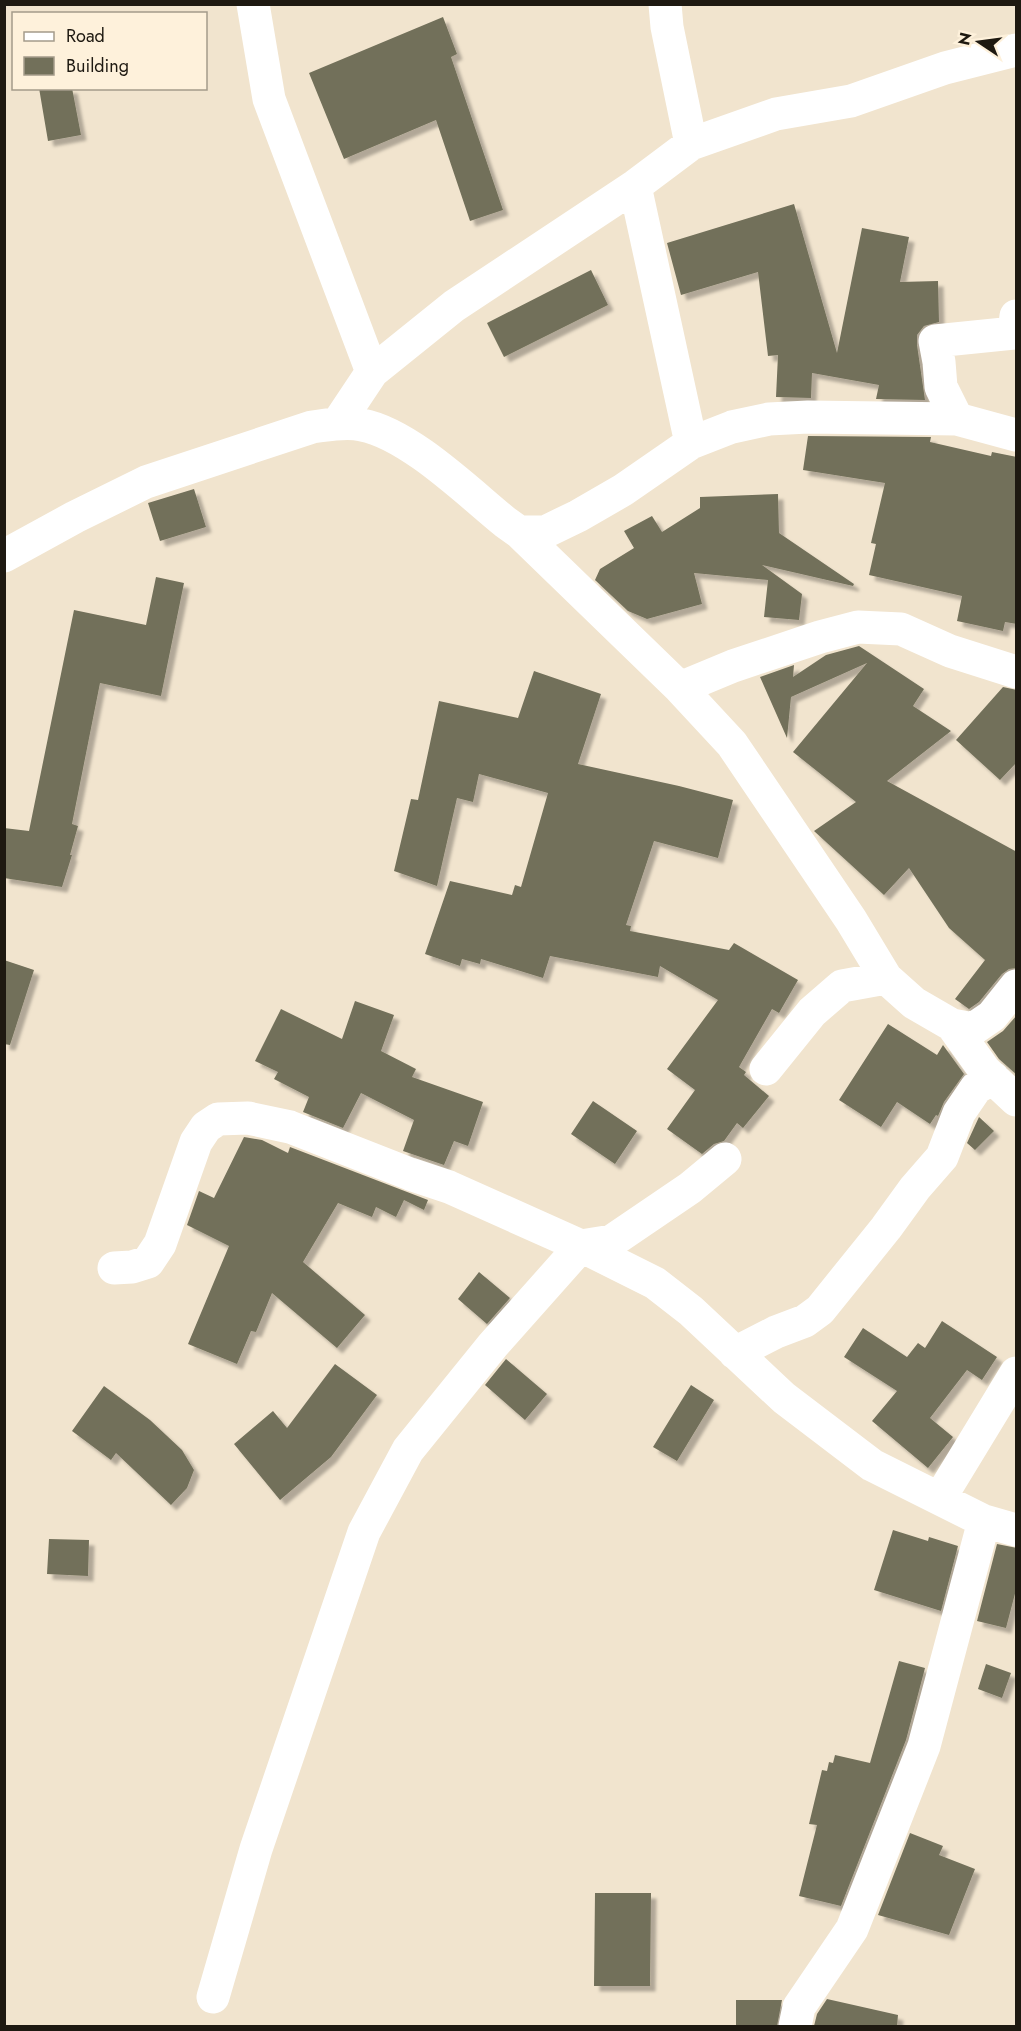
<svg xmlns="http://www.w3.org/2000/svg" width="1021" height="2031" font-family="Jost,sans-serif">
	<defs>
		<filter id="shadow"><feDropShadow dx="5.5" dy="5.5" stdDeviation="1.5" flood-color="#0004"/></filter>
	</defs>
	<rect width="100%" height="100%" fill="#f1e4ce"/>
	<path fill="#72705a" filter="url(#shadow)" d="M 443,17 L 457,54 L 451,57 L 503,210 L 470,221 L 436,120 L 344,159 L 309,73 Z
		M 39,88 L 72,88 L 81,135 L 48,141 Z
		M 794,204 L 837,353 L 862,228 L 909,237 L 900,282 L 938,281 L 939,322 L 924,326 L 917,335 L 917,345 L 925,400 L 876,399 L 879,385 L 812,373 L 811,398 L 776,397 L 778,355 L 768,356 L 758,272 L 681,295 L 667,243 Z
		M 591,270 L 608,305 L 504,357 L 487,323 Z
		M 808,436 L 931,437 L 930,442 L 991,456 L 992,452 L 1017,457 L 1017,624 L 1005,622 L 1003,631 L 957,621 L 962,596 L 869,575 L 876,544 L 871,543 L 885,483 L 803,470 Z
		M 194,489 L 206,527 L 160,541 L 148,503 Z
		M 778,494 L 779,533 L 854,584 L 853,586 L 762,565 L 802,594 L 799,620 L 764,617 L 768,580 L 694,573 L 702,604 L 647,619 L 628,611 L 595,580 L 600,569 L 634,548 L 624,531 L 652,516 L 662,532 L 700,508 L 700,497 Z
		M 156,577 L 184,583 L 161,696 L 100,683 L 72,824 L 78,826 L 70,855 L 72,855 L 62,887 L 4,878 L 4,828 L 29,831 L 74,610 L 146,625 Z
		M 859,646 L 924,689 L 913,706 L 951,731 L 887,781 L 1017,852 L 1017,968 L 1009,969 L 1002,974 L 979,1002 L 969,1009 L 955,999 L 985,960 L 949,928 L 909,868 L 884,895 L 814,831 L 856,802 L 793,752 L 867,663 L 791,697 L 787,738 L 760,677 L 794,665 L 793,677 L 826,655 Z
		M 534,671 L 601,694 L 578,764 L 679,786 L 733,800 L 718,858 L 654,841 L 626,925 L 631,926 L 630,931 L 729,950 L 734,943 L 798,980 L 779,1013 L 772,1009 L 739,1067 L 746,1072 L 744,1075 L 769,1096 L 743,1128 L 737,1123 L 724,1141 L 714,1144 L 702,1154 L 667,1129 L 695,1090 L 667,1069 L 718,1000 L 660,966 L 658,977 L 550,956 L 543,978 L 481,959 L 480,964 L 462,959 L 460,966 L 425,954 L 450,881 L 512,895 L 515,885 L 521,887 L 548,793 L 479,774 L 473,802 L 457,798 L 437,886 L 394,871 L 411,799 L 418,800 L 439,701 L 518,718 Z
		M 1003,687 L 1017,690 L 1017,762 L 1000,780 L 956,740 Z
		M 4,960 L 34,970 L 10,1045 L 4,1044 Z
		M 355,1001 L 394,1015 L 381,1051 L 416,1069 L 412,1077 L 483,1102 L 468,1146 L 454,1141 L 444,1165 L 403,1151 L 414,1120 L 361,1093 L 343,1128 L 303,1112 L 309,1097 L 274,1079 L 278,1072 L 255,1061 L 281,1009 L 342,1039 Z
		M 1017,1015 L 1017,1075 L 999,1059 L 987,1042 L 1003,1031 Z
		M 888,1024 L 937,1055 L 943,1045 L 964,1074 L 944,1102 L 938,1116 L 936,1115 L 930,1124 L 897,1102 L 881,1127 L 839,1100 Z
		M 593,1101 L 637,1131 L 615,1164 L 571,1134 Z
		M 979,1117 L 994,1131 L 975,1150 L 967,1143 Z
		M 244,1137 L 262,1140 L 288,1153 L 290,1147 L 428,1200 L 424,1210 L 404,1200 L 396,1217 L 376,1207 L 372,1217 L 338,1203 L 303,1262 L 365,1315 L 337,1348 L 272,1293 L 256,1332 L 251,1331 L 237,1364 L 188,1344 L 229,1246 L 187,1225 L 199,1191 L 214,1198 Z
		M 479,1272 L 510,1298 L 487,1324 L 458,1299 Z
		M 942,1321 L 997,1357 L 982,1380 L 967,1370 L 930,1418 L 953,1437 L 928,1468 L 872,1421 L 897,1391 L 844,1357 L 863,1328 L 907,1357 L 918,1343 L 925,1348 Z
		M 506,1359 L 547,1394 L 525,1420 L 485,1385 Z
		M 335,1364 L 377,1395 L 331,1457 L 280,1500 L 234,1444 L 273,1411 L 287,1428 Z
		M 691,1385 L 714,1400 L 677,1461 L 653,1447 Z
		M 104,1386 L 150,1420 L 182,1450 L 194,1470 L 187,1488 L 171,1505 L 116,1453 L 111,1460 L 72,1431 Z
		M 893,1530 L 928,1541 L 929,1537 L 958,1546 L 941,1611 L 874,1590 Z
		M 49,1539 L 89,1540 L 88,1576 L 47,1574 Z
		M 997,1544 L 1017,1548 L 1017,1586 L 1006,1628 L 977,1621 Z
		M 899,1661 L 925,1668 L 906,1740 L 841,1906 L 799,1896 L 817,1825 L 809,1824 L 822,1770 L 827,1771 L 829,1762 L 833,1763 L 835,1755 L 870,1763 Z
		M 986,1664 L 1011,1673 L 1002,1698 L 978,1689 Z
		M 910,1833 L 943,1846 L 939,1855 L 975,1869 L 949,1935 L 878,1915 Z
		M 595,1893 L 651,1893 L 650,1986 L 594,1986 Z
		M 827,1999 L 898,2015 L 897,2026 L 814,2026 L 817,2014 Z
		M 736,2000 L 782,2000 L 777,2026 L 736,2026 Z"/>
	<g fill="none" stroke-linecap="round" stroke-linejoin="round">
		<path stroke="#fff" stroke-width="33" d="M 253,4 L 269,99 L 372,372
			M 665,4 L 667,27 L 691,144
			M 635,186 L 691,443
			M 957,419 L 941,387 L 939,362 L 935,341 L 1014,333 L 1016,316
			M 338,423 L 372,372 L 454,306 L 635,186 L 691,144 L 776,114 L 851,101 L 945,68 L 1016,50
			M 519,532 L 680,688 L 732,744 L 851,920 L 886,978 L 914,1003 L 952,1025 L 985,1071 L 1016,1100
			M 4,556 L 75,517 L 146,482 L 312,427 C 328,425 346,421 362,425 C 409,434 467,491 505,522 L 519,532 L 545,532 L 578,516 L 623,490 L 691,443 L 732,427 L 769,419 L 808,417 L 957,419 L 1016,435
			M 680,688 L 733,666 L 820,637 L 858,627 L 901,629 L 950,651 L 1016,672
			M 952,1025 L 973,1029 L 992,1016 L 1016,986
			M 766,1069 L 812,1012 L 842,986 L 886,978
			M 114,1268 L 132,1267 L 148,1262 L 160,1244 L 196,1142 L 206,1127 L 218,1119 L 248,1118 L 290,1127 L 410,1174 L 449,1187 L 581,1246 L 655,1283 L 691,1311 L 784,1398 L 872,1465 L 984,1521 L 1016,1530
			M 735,1353 L 776,1332 L 805,1321 L 820,1310 L 886,1228 L 915,1188 L 942,1157 L 959,1113 L 976,1088 L 993,1078
			M 940,1498 L 1016,1373
			M 213,1997 L 256,1849 L 364,1532 L 408,1450 L 493,1345 L 581,1246 L 612,1241 L 690,1188 L 725,1159
			M 795,2026 L 799,2007 L 852,1929 L 924,1746 L 984,1521"/>
	</g>
	<rect width="1021" height="2031" fill="none" stroke="#1e1911" stroke-width="12"/>
	<rect x="12" y="12" width="195" height="78" fill="#fef1db" stroke="#a49b8a" stroke-width="1.5"/>
	<rect x="24" y="32" width="30" height="9" fill="#ffffff" stroke="#a49b8a" stroke-width="1.5"/>
	<text x="66" y="42" font-size="18" fill="#1e1911">Road</text>
	<rect x="24" y="57" width="30" height="18" fill="#72705a" stroke="#a49b8a" stroke-width="1.5"/>
	<text x="66" y="72" font-size="18" fill="#1e1911">Building</text>
	<g transform="translate(979 42) rotate(283)" stroke="#fef1db" stroke-width="4.5" paint-order="stroke">
	<path d="M0-4.5L10 22L0 15L-10 22Z" fill="#1e1911"/>
	<text y="-9" font-size="16" font-weight="bold" text-anchor="middle" fill="#1e1911">N</text>
	</g>
</svg>
